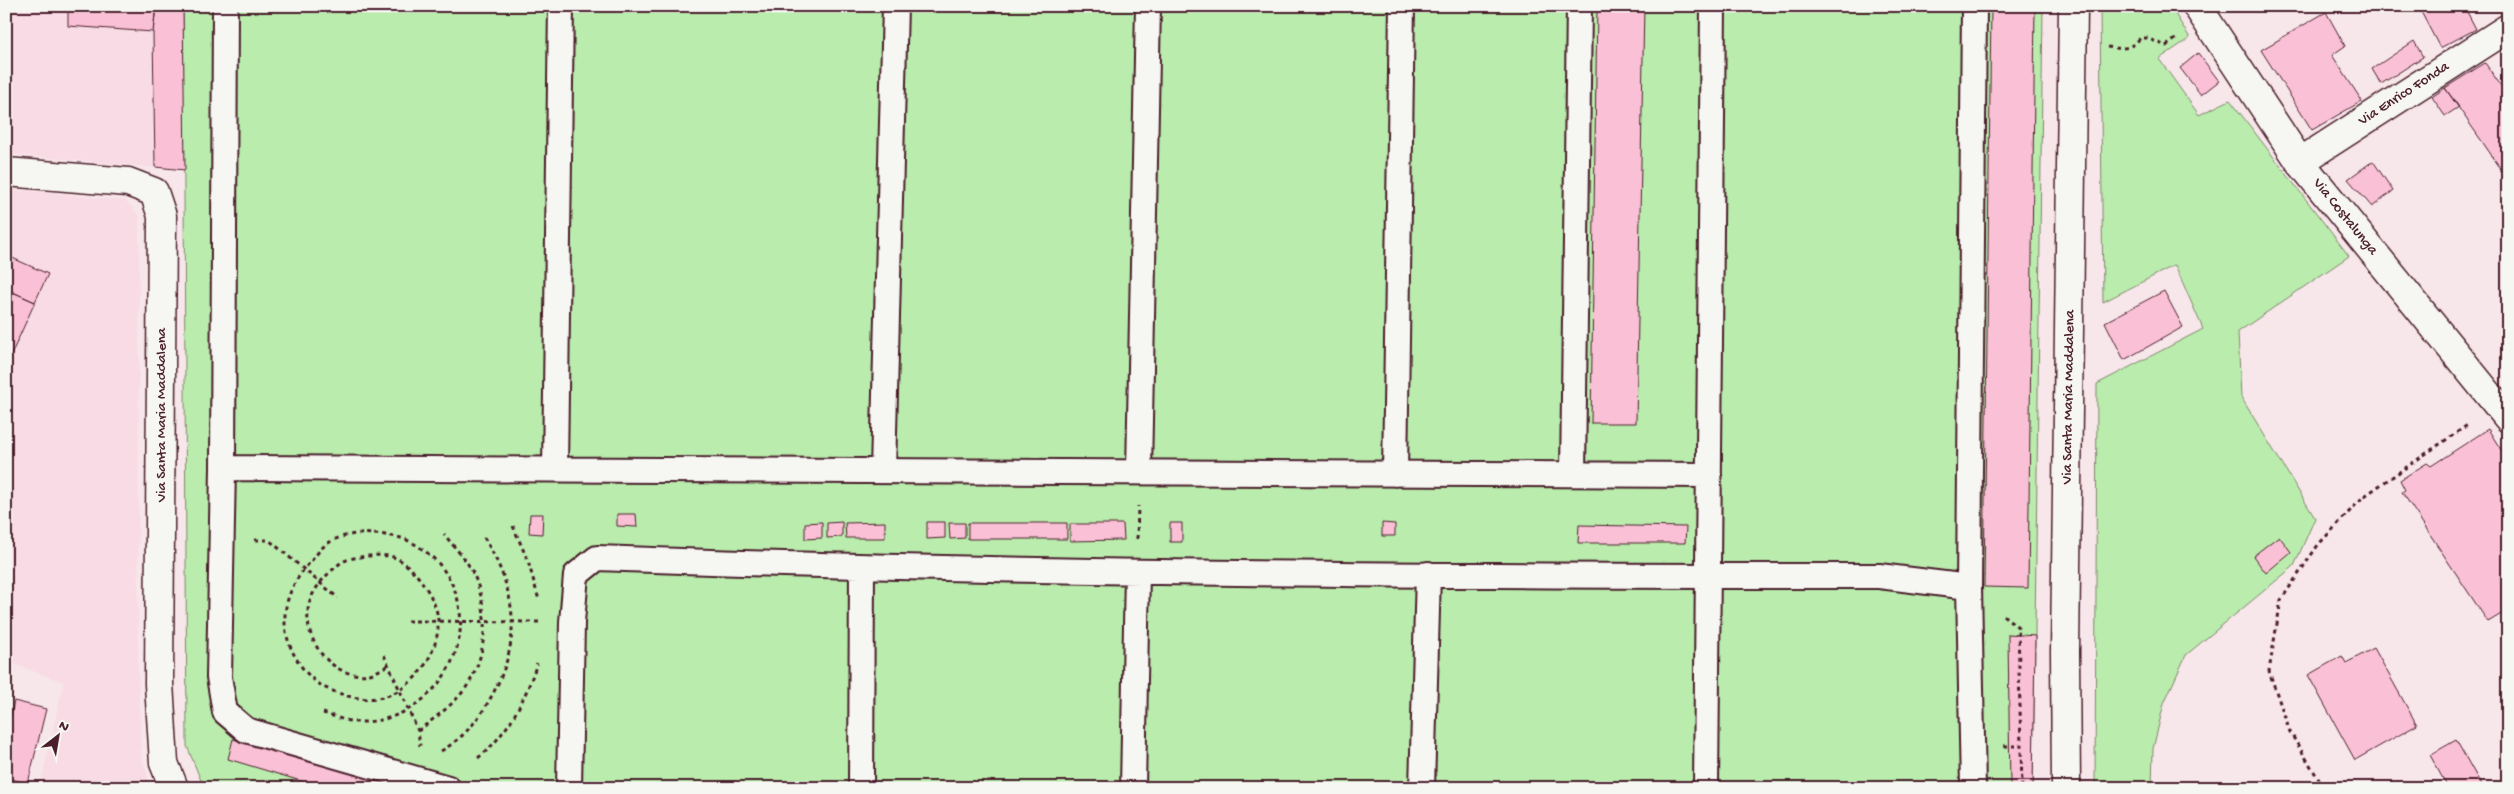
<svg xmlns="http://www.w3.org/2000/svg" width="2514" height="794" font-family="'Gochi Hand',sans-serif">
	<rect width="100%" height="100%" fill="#f7e6ea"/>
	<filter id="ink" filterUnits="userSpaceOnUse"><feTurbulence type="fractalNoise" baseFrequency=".02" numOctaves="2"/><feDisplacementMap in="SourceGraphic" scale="10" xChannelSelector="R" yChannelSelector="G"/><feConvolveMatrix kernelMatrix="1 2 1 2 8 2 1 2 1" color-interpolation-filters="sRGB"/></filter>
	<g filter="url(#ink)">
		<path fill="#f8dbe4" d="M 15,6 L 183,6 L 185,170 L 6,154 L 6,22 Z
			M 6,190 L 37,191 L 126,201 L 139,216 L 138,669 L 141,756 L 151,788 L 40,788 L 64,682 L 6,661 Z"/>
		<path fill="#b9ecad" stroke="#82866c" d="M 183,6 L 2043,6 L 2033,788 L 204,788 L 187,746 Z
			M 2100,6 L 2170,6 L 2190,38 L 2159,59 L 2199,115 L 2230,100 L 2349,256 L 2238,332 L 2241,397 L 2315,518 L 2294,566 L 2186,655 L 2164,703 L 2153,749 L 2152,788 L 2095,788 L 2097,384 L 2203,329 L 2175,265 L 2103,302 Z"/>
		<path fill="#fac1d6" stroke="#4a1f2b" d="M 68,6 L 156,6 L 153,32 L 68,26 Z
			M 156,6 L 183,6 L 185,170 L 155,167 L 153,32 Z
			M 1597,6 L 1644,6 L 1636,423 L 1591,423 Z
			M 1991,6 L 2035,6 L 2028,588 L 1984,587 Z
			M 2418,6 L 2464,6 L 2476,29 L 2440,48 Z
			M 2326,12 L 2345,46 L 2332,55 L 2362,101 L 2312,130 L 2261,50 Z
			M 2414,41 L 2423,57 L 2381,84 L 2372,69 Z
			M 2198,53 L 2219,81 L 2201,95 L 2180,68 Z
			M 2485,63 L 2506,93 L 2501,96 L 2508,107 L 2508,179 L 2445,88 Z
			M 2445,88 L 2459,107 L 2445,116 L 2432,97 Z
			M 2373,161 L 2393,191 L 2372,207 L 2348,179 Z
			M 8,256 L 48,274 L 35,302 L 6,289 L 6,261 Z
			M 6,289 L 35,302 L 6,366 Z
			M 2164,291 L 2183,327 L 2124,360 L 2105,322 Z
			M 2488,429 L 2508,461 L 2508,610 L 2488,622 L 2402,492 L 2405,490 L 2400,480 L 2427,463 L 2431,466 Z
			M 530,514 L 543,514 L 542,534 L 529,533 Z
			M 617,514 L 636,514 L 637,527 L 617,526 Z
			M 822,522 L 822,538 L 805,539 L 805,523 Z
			M 842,522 L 842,537 L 827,538 L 827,523 Z
			M 885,522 L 885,538 L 846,538 L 845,523 Z
			M 927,522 L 945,522 L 945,538 L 927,539 Z
			M 949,523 L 965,523 L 965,538 L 950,539 Z
			M 968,523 L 1067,523 L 1067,539 L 968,539 Z
			M 1170,523 L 1182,523 L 1182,542 L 1170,542 Z
			M 1382,523 L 1395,524 L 1395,536 L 1382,536 Z
			M 1070,524 L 1123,524 L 1124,540 L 1070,541 Z
			M 1579,525 L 1686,527 L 1685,543 L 1578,543 Z
			M 2279,536 L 2291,552 L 2266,573 L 2253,556 Z
			M 2008,634 L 2035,636 L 2033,788 L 2010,788 Z
			M 2374,648 L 2417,725 L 2355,760 L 2308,675 L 2342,656 L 2346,663 Z
			M 14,701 L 46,709 L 28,783 L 6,778 L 6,736 Z
			M 233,739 L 400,788 L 324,788 L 228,759 Z
			M 2456,740 L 2483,788 L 2448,788 L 2430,755 Z"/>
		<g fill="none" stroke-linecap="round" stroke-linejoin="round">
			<defs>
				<path id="lane" d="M 225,6 L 223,468 L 219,677 L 225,712 L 246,730 L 448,788
					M 223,468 L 1709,475
					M 555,469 L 561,6
					M 883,471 L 895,6
					M 1139,472 L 1148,6
					M 1395,474 L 1402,6
					M 1573,474 L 1579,6
					M 569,788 L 572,622 L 576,575 L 597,558 C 1024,574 1451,576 1879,576 L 1969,587
					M 861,788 L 862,568
					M 1133,788 L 1137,572
					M 1422,788 L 1428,574
					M 1706,788 L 1713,6
					M 1973,788 L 1969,587 L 1974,6"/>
				<path id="street" d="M 2300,162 L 2508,28
					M 6,172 L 128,182 L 154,192 L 162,216 L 159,684 L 164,763 L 174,788
					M 2066,788 L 2065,652 L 2073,6"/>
				<path id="secondary" d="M 2197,6 L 2300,162 L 2508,418"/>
			</defs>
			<use href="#lane" stroke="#4a1f2b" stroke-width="28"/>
			<use href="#street" stroke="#4a1f2b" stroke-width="31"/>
			<use href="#secondary" stroke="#4a1f2b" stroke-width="31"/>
			<path stroke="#4a1f2b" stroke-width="3" stroke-dasharray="4 4" stroke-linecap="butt" d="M 2107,47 C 2120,49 2131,50 2140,38 L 2147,38 L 2166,46 L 2177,38
				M 513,526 L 528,561 L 539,600
				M 1137,539 L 1138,506
				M 255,540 L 269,540 L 338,598
				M 2003,615 L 2018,627 L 2022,788
				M 407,621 L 539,622
				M 384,655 L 418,731 L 420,746
				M 323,713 C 334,716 347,722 358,722 C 438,724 493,628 439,564 C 430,554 415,542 401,538 C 380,533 350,530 330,542 C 323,545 317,554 312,560 C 283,591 275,626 299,663 C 306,674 318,685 330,690 C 348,697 366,702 386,696 C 416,687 440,651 438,620 C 437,599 415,567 396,558 C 383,553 367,556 354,558 C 342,560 338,565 329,573 C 321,581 312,592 309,604 C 301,639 332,681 370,674 C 377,672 383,668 389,665
				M 418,731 C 433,719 449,708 461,694 C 491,659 491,598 466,561 C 459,552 451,543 444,534
				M 2004,746 L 2021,746
				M 441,751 C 462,739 478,721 490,699 C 524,639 517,591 482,534
				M 478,758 C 508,734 525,700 537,663
				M 2324,788 L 2290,732 L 2269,671 L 2281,600 L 2318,545 L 2363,497 L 2469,424"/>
			<use href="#lane" stroke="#f6f6f2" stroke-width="24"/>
			<use href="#street" stroke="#f6f6f2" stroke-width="28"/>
			<use href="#secondary" stroke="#f6f6f2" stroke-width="28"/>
		</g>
	</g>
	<g text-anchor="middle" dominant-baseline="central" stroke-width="4" stroke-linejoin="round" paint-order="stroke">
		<g font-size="15" fill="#4a1f2b" stroke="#f6f6f2">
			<text transform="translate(2404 94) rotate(-33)">Via Enrico Fonda</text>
			<text transform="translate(2345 217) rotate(51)">Via Costalunga</text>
			<text transform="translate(2069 397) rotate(-89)">Via Santa Maria Maddalena</text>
			<text transform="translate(162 415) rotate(-90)">Via Santa Maria Maddalena</text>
		</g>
	</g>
	<rect width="2514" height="794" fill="none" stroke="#f6f6f2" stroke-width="25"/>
	<rect x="12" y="12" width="2489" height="769" fill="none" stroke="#4a1f2b" stroke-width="2" filter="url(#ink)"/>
	<g transform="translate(58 736) rotate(31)" stroke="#f6f6f2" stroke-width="4" paint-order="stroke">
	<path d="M0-4L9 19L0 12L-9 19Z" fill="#4a1f2b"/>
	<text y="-8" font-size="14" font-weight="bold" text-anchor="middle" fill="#4a1f2b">N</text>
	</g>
</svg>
